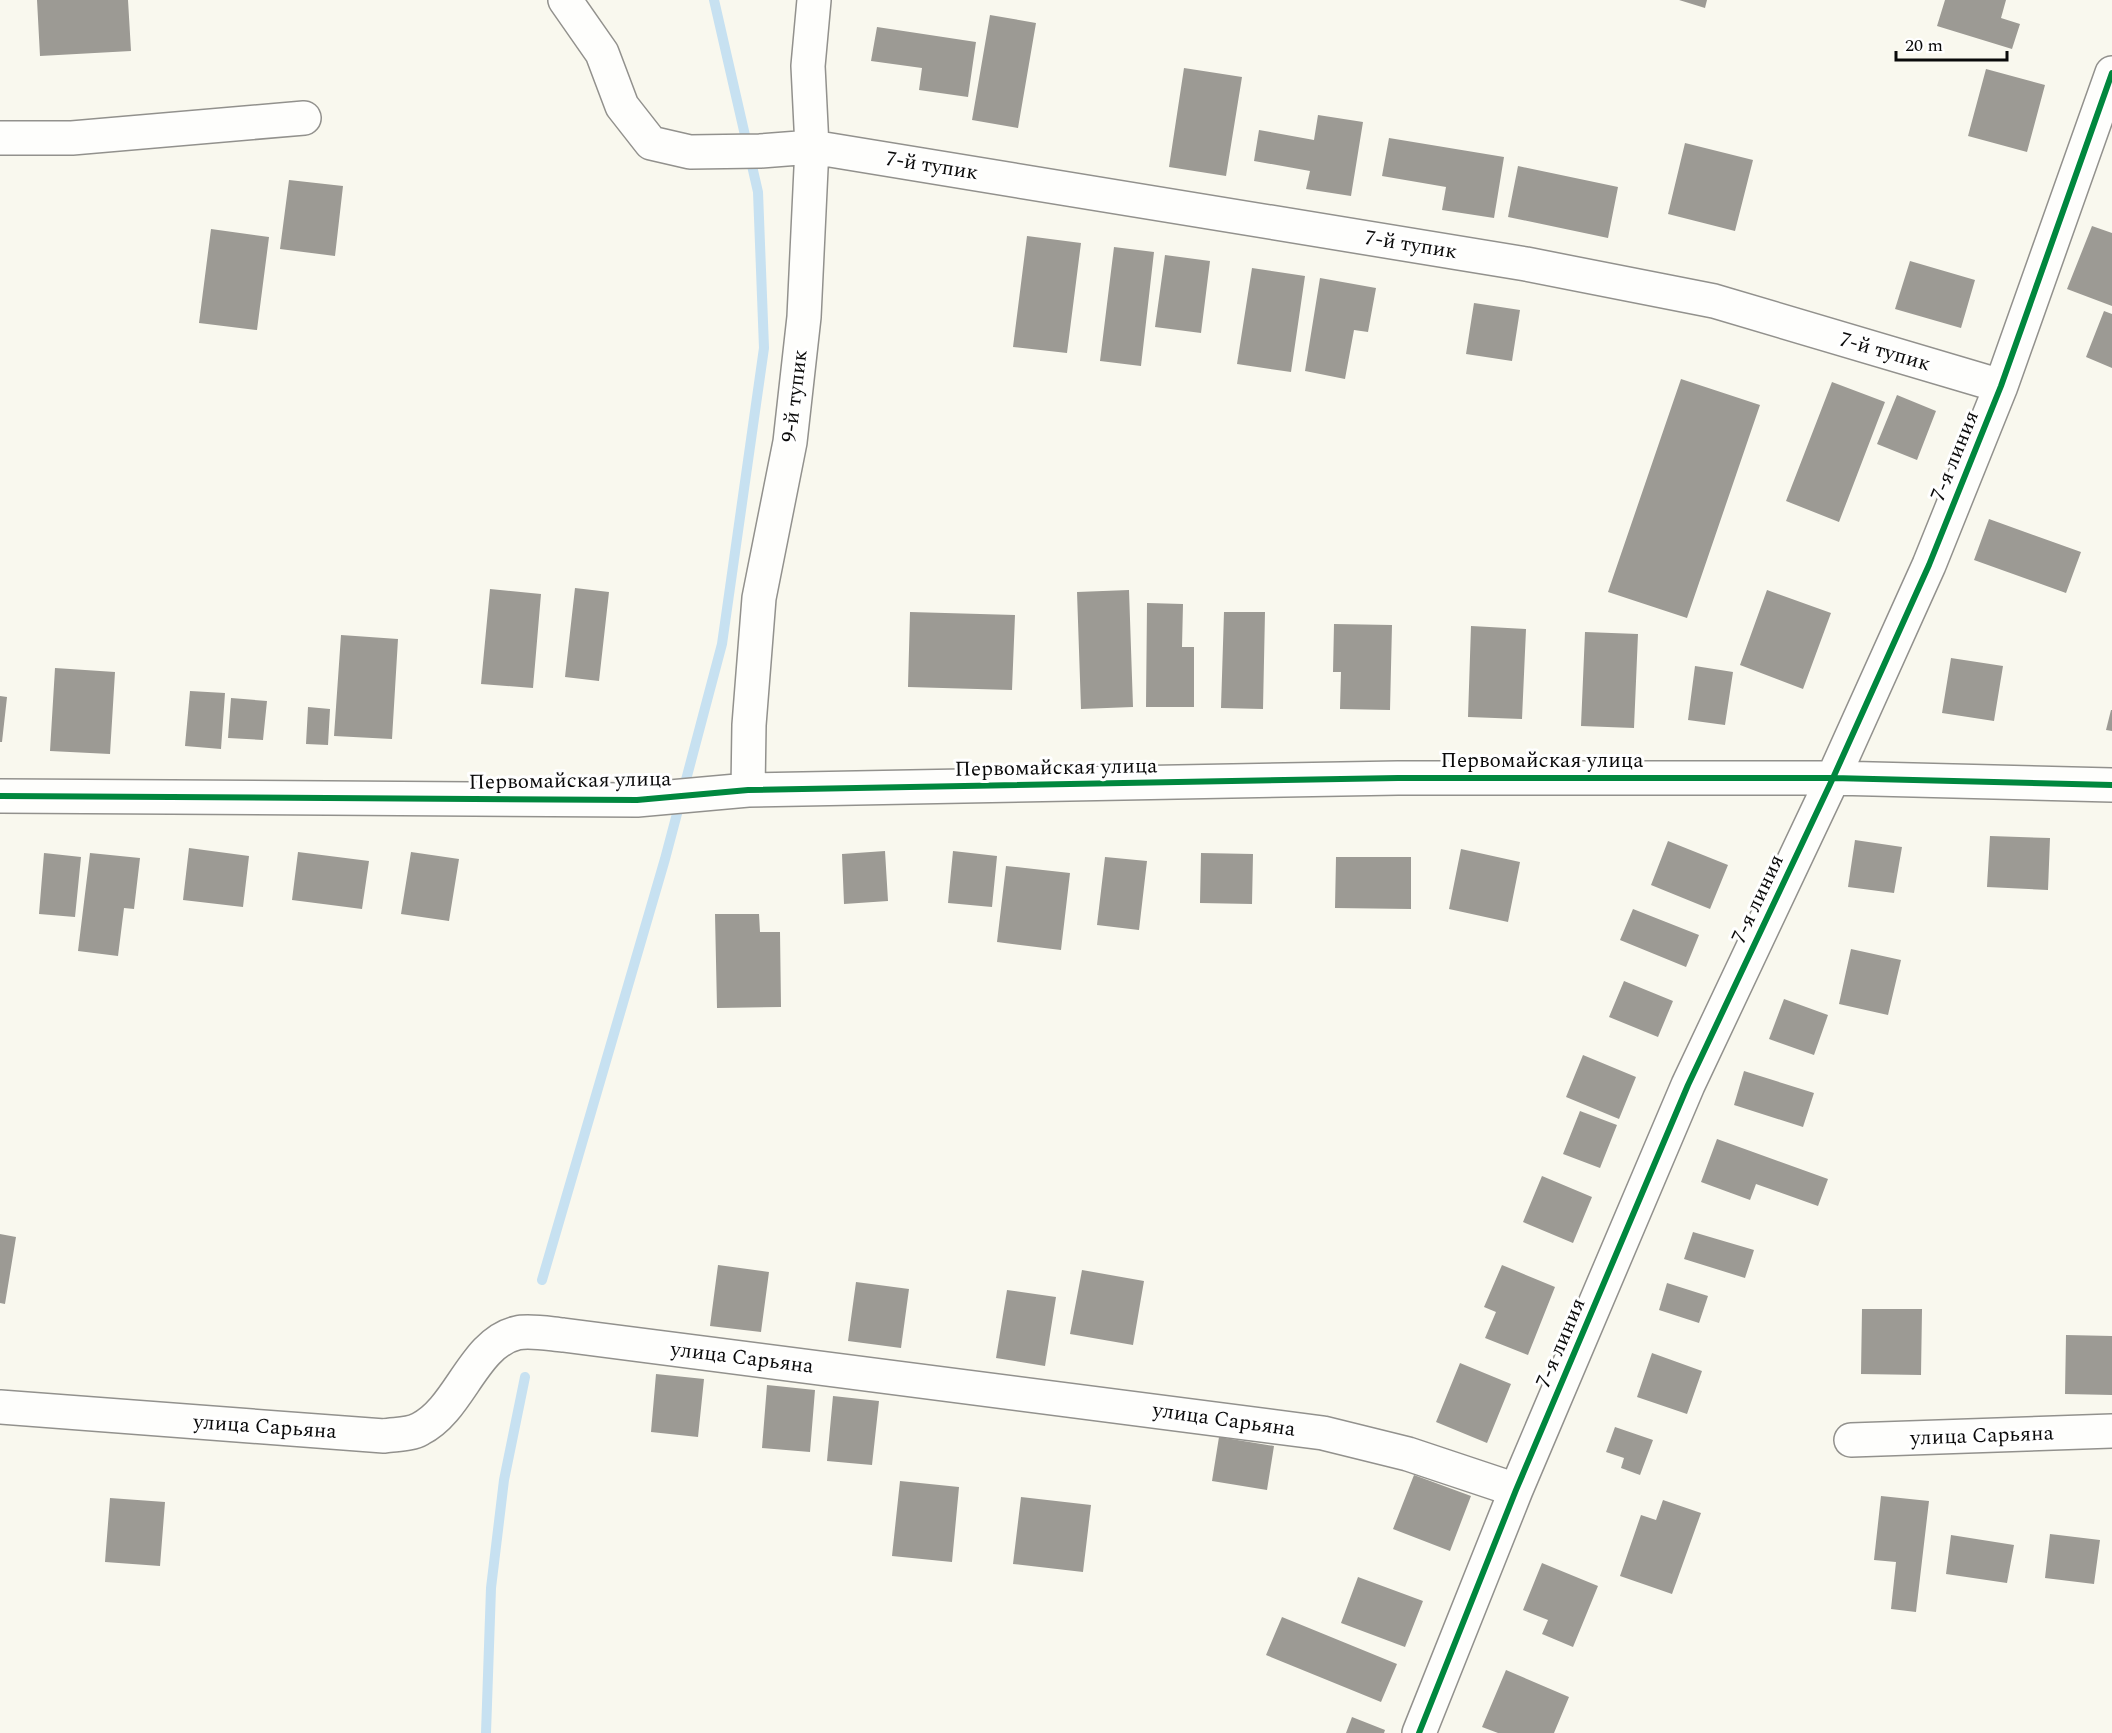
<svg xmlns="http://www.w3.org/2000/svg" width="2112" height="1733" font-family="Spectral,serif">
	<rect width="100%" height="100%" fill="#f9f8ee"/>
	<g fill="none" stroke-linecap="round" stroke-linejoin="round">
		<path stroke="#c7e1f1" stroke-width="10" d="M 542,1280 L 665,859 L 722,644 L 764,348 L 758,192 L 714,0
			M 486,1733 L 491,1588 L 504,1480 L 525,1377"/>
	</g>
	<path fill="#9c9a94" d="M 37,0 L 128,0 L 131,51 L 40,56 Z
		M 1679,0 L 1707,0 L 1705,8 Z
		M 1945,0 L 2006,0 L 2001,18 L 2020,24 L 2012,49 L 1937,26 Z
		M 990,15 L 1036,23 L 1018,128 L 972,120 Z
		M 877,27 L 976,42 L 968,97 L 919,90 L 922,68 L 871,61 Z
		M 1184,68 L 1242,77 L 1226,176 L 1169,167 Z
		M 1986,69 L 2045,85 L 2027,152 L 1968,136 Z
		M 1318,115 L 1363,122 L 1351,196 L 1306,189 L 1310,171 L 1254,161 L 1259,130 L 1314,140 Z
		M 1389,138 L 1504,157 L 1494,218 L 1442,210 L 1446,187 L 1382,176 Z
		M 1685,143 L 1753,160 L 1735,231 L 1668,214 Z
		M 1518,166 L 1618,187 L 1608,238 L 1508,217 Z
		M 289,180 L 343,186 L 335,256 L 280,249 Z
		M 2092,226 L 2112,233 L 2112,306 L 2067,289 Z
		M 211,229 L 269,237 L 257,330 L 199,323 Z
		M 1027,236 L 1081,243 L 1067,353 L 1013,347 Z
		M 1114,247 L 1154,252 L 1141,366 L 1100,361 Z
		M 1165,255 L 1210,261 L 1201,333 L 1155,327 Z
		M 1910,261 L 1975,280 L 1961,328 L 1895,309 Z
		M 1252,268 L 1305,276 L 1291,372 L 1237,364 Z
		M 1320,278 L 1376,288 L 1368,332 L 1354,330 L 1345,379 L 1305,371 Z
		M 1474,303 L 1520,310 L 1512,361 L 1466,354 Z
		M 2104,311 L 2112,314 L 2112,368 L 2086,357 Z
		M 1681,379 L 1760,405 L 1687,618 L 1608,592 Z
		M 1832,382 L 1885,402 L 1839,522 L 1786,501 Z
		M 1897,395 L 1936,411 L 1917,460 L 1877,444 Z
		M 1989,519 L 2081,552 L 2066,593 L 1974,560 Z
		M 575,588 L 609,592 L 599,681 L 565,677 Z
		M 490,589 L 541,594 L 533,688 L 481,684 Z
		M 1129,590 L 1133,707 L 1081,709 L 1077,592 Z
		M 1767,590 L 1831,613 L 1803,689 L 1740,665 Z
		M 1147,603 L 1183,604 L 1182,647 L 1194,647 L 1194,707 L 1146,707 Z
		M 910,612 L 1015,615 L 1012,690 L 908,687 Z
		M 1224,612 L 1265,612 L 1263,709 L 1221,708 Z
		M 1334,624 L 1392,625 L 1390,710 L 1340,709 L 1341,672 L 1333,672 Z
		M 1471,626 L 1526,629 L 1522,719 L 1468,717 Z
		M 1585,632 L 1638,634 L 1634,728 L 1581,726 Z
		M 341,635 L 398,639 L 392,739 L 334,736 Z
		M 1951,658 L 2003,666 L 1994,721 L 1942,713 Z
		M 1695,666 L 1733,672 L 1725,725 L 1688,720 Z
		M 55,668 L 115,672 L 110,754 L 50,751 Z
		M 190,691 L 225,693 L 221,749 L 185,746 Z
		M 0,696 L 7,697 L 2,742 L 0,742 Z
		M 231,698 L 267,701 L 263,740 L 228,738 Z
		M 308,707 L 330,709 L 328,745 L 306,744 Z
		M 2111,710 L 2112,710 L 2112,731 L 2106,730 Z
		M 1990,836 L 2050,838 L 2048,890 L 1987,887 Z
		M 1855,840 L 1902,847 L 1894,893 L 1848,887 Z
		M 1668,841 L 1728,865 L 1710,909 L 1651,885 Z
		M 189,848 L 249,856 L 243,907 L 183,900 Z
		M 1461,849 L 1520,862 L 1508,922 L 1449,909 Z
		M 885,851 L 888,901 L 844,904 L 842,854 Z
		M 953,851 L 997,856 L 992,907 L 948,903 Z
		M 298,852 L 369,861 L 362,909 L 292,900 Z
		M 411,852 L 459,859 L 449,921 L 401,914 Z
		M 44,853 L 81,857 L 75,917 L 39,914 Z
		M 90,853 L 140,858 L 134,909 L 124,908 L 118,956 L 78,951 Z
		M 1201,853 L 1253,854 L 1252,904 L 1200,903 Z
		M 1105,857 L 1147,861 L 1139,930 L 1097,925 Z
		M 1336,857 L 1411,857 L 1411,909 L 1335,908 Z
		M 1006,866 L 1070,873 L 1061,950 L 997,942 Z
		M 1633,909 L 1699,935 L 1686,967 L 1620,940 Z
		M 715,914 L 759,914 L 760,932 L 780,932 L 781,1007 L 717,1008 Z
		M 1851,949 L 1901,960 L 1888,1015 L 1839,1004 Z
		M 1624,981 L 1673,1001 L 1658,1037 L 1609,1017 Z
		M 1784,999 L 1828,1015 L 1814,1055 L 1769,1039 Z
		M 1583,1055 L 1636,1077 L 1619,1119 L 1566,1097 Z
		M 1744,1071 L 1814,1093 L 1803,1127 L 1734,1105 Z
		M 1580,1111 L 1617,1125 L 1600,1168 L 1563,1154 Z
		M 1717,1139 L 1828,1179 L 1818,1206 L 1756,1184 L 1750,1200 L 1701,1182 Z
		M 1542,1176 L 1592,1197 L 1573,1243 L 1523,1222 Z
		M 1693,1232 L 1754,1250 L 1745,1278 L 1684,1259 Z
		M 0,1234 L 16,1237 L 5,1304 L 0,1303 Z
		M 718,1265 L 769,1272 L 761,1332 L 710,1326 Z
		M 1502,1265 L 1555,1287 L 1528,1355 L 1485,1338 L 1496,1312 L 1484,1307 Z
		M 1082,1270 L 1144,1281 L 1133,1345 L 1070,1334 Z
		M 856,1282 L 909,1289 L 901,1348 L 848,1341 Z
		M 1667,1283 L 1708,1296 L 1699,1323 L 1659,1310 Z
		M 1007,1290 L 1056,1297 L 1045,1366 L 996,1358 Z
		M 1862,1309 L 1922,1309 L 1921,1375 L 1861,1374 Z
		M 2066,1335 L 2112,1336 L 2112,1395 L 2065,1394 Z
		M 1652,1353 L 1702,1371 L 1687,1414 L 1637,1397 Z
		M 1460,1363 L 1511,1384 L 1487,1443 L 1436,1422 Z
		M 656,1374 L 704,1379 L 698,1437 L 651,1432 Z
		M 767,1385 L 815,1390 L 810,1452 L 762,1448 Z
		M 833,1396 L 879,1401 L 872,1465 L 827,1461 Z
		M 1615,1427 L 1653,1440 L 1640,1475 L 1621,1468 L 1624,1458 L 1606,1452 Z
		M 1219,1437 L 1274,1446 L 1267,1490 L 1212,1481 Z
		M 1414,1475 L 1471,1496 L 1450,1551 L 1393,1529 Z
		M 900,1481 L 959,1487 L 952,1562 L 892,1556 Z
		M 1881,1496 L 1929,1501 L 1916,1612 L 1891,1609 L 1896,1562 L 1874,1560 Z
		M 1021,1497 L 1091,1505 L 1083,1572 L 1013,1564 Z
		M 110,1498 L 165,1502 L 160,1566 L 105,1562 Z
		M 1663,1500 L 1701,1513 L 1672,1594 L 1620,1576 L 1641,1515 L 1656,1520 Z
		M 2050,1534 L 2100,1540 L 2094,1584 L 2045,1578 Z
		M 1951,1535 L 2014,1545 L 2007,1583 L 1946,1574 Z
		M 1542,1563 L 1598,1586 L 1573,1647 L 1542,1634 L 1548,1620 L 1523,1610 Z
		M 1358,1577 L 1423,1601 L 1405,1647 L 1341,1623 Z
		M 1282,1617 L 1397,1664 L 1381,1702 L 1266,1655 Z
		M 1506,1670 L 1569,1697 L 1554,1733 L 1498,1733 L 1482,1727 Z
		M 1352,1717 L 1385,1730 L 1384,1733 L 1346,1733 Z"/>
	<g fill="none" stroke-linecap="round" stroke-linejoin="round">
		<defs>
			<path id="minor" d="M 565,0 L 602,53 L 622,106 L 651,143 L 690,152 L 760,151 L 812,147 L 1526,264 L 1714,301 L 2001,386
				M 0,138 L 72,138 L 304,118
				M 748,790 L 749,725 L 759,598 L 790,442 L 804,317 L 812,147 L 808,66 L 814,0
				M 0,796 L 637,800 L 748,790 L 1398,778 L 1833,778 L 2112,785
				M 0,1407 L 384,1436 C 395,1434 410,1435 420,1429 C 460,1409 473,1343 517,1333 C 529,1330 551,1334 563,1335 L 1323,1433 L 1408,1454 L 1516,1490
				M 1851,1440 L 2112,1431
				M 1419,1733 L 1516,1490 L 1688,1085 L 1833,778 L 1929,565 L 2001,386 L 2112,73"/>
		</defs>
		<use href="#minor" stroke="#92918d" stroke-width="36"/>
		<use href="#minor" stroke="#fefefc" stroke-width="33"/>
		<defs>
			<path id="cycleway" d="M 0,796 L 637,800 L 748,790 L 1398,778 L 1833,778 L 2112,785
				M 1419,1733 L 1516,1490 L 1688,1085 L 1833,778 L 1929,565 L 2001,386 L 2112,73"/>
		</defs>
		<use href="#cycleway" stroke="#fff" stroke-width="10"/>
		<use href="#cycleway" stroke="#00873e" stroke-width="6"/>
	</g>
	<g text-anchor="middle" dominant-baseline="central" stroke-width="6" stroke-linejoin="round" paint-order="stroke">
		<g font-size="21" fill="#0a0a0a" stroke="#fff">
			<text transform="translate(932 166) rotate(9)">7-й тупик</text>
			<text transform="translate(1411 245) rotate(9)">7-й тупик</text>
			<text transform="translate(1885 352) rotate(16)">7-й тупик</text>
			<text transform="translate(795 396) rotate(-83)">9-й тупик</text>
			<text transform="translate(1955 456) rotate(-68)">7-я линия</text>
			<text x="1542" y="761">Первомайская улица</text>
			<text transform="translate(1056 768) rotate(-1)">Первомайская улица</text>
			<text transform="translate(570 781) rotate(-1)">Первомайская улица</text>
			<text transform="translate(1758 899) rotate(-65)">7-я линия</text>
			<text transform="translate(1561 1343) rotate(-67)">7-я линия</text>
			<text transform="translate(742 1358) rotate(7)">улица Сарьяна</text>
			<text transform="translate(1224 1420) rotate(8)">улица Сарьяна</text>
			<text transform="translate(265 1427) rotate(4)">улица Сарьяна</text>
			<text transform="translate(1982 1436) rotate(-2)">улица Сарьяна</text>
		</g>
	</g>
	<path d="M1896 51v9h111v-9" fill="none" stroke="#0a0a0a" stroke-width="3"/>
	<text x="1905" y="51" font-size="18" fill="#0a0a0a" stroke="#ffffff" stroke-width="4.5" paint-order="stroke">20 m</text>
</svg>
